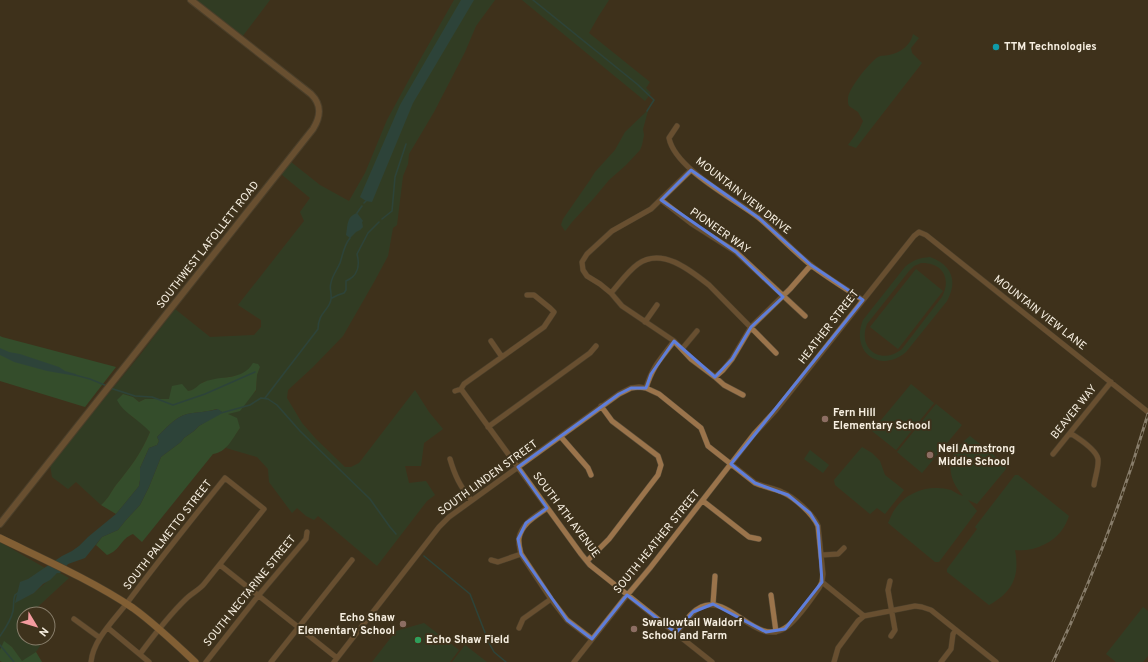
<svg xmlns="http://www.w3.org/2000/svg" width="1148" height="662" font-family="Overpass,sans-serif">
	<rect width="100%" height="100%" fill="#3e321c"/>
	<path fill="#234b2e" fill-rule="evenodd" d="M 195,0 L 270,0 L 242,37 Z
		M 454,0 L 495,0 L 476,26 L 465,52 L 434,112 L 409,154 L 408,164 L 403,176 L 397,225 L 393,228 L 388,256 L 374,282 L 343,336 L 313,367 L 288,390 L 287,398 L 302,423 L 316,439 L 345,467 L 351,467 L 359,463 L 415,390 L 429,412 L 443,429 L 424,443 L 421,466 L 405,466 L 409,483 L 426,481 L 435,495 L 427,501 L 377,566 L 318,516 L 314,520 L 306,516 L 297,508 L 292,513 L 269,482 L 268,469 L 257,457 L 226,448 L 240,428 L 228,414 L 256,391 L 257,375 L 260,367 L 249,370 L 239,375 L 203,382 L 195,390 L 188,391 L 170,399 L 145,399 L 139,402 L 133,397 L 123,394 L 118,400 L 132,417 L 144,424 L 150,432 C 142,452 130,468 116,485 C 111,492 108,499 101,505 L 76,482 L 68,489 L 52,477 L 50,465 L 140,355 L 175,309 L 210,337 L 254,335 L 261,327 L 261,320 L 238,305 L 304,221 L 300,212 L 310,198 L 281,174 L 291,162 L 320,185 L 349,201 L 365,173 L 387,120 L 417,65 Z
		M 522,0 L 609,0 L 598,17 L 589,33 L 650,82 L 646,88 L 651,93 L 645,101 Z
		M 913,34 L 919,38 L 911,48 L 912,53 L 922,63 L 856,148 L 848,145 L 859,130 L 863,121 L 858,112 L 849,106 C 848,104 848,102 848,99 C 848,89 869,63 878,57 C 881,55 886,56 889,55 C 900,53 911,45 913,34 Z
		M 647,111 L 648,111 L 643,129 L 644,135 L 642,145 L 640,150 L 626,165 L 609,180 L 594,198 L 572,222 L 566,230 L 565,231 L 561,225 L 563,219 L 590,180 L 595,172 L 615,150 L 625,132 Z
		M 930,257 C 952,265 958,281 947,301 L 906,352 C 880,374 850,352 863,320 L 905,267 C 913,260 919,258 930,257 ZM 921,263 C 942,262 952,278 942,297 L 902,349 C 881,366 857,349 867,324 L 909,271 L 914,266 Z
		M 916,269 L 943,291 L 898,349 L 870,327 Z
		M 911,384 L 934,403 L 896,450 L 872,431 Z
		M 936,404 L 962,425 L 922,473 L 897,452 Z
		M 970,436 L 1006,465 L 1006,469 L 977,504 L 968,500 L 977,511 L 939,562 L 935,562 L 888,523 C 890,519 892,513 895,509 C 907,491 931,484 951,490 C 955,492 959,495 963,496 C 944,474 947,454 970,436 Z
		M 862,447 L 872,453 L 880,461 L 885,475 L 904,490 L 885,514 L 877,508 L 870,514 L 835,485 L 834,480 Z
		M 810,450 L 829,465 L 823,473 L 804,459 Z
		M 1015,475 L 1018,475 L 1069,516 C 1067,521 1065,526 1062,530 C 1052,544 1032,552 1015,550 C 1020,577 1012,592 989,605 L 947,572 L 947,569 L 977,529 L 975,527 Z
		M 0,542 L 45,568 L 28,579 L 20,583 L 16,602 L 34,593 L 57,573 L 60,573 L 69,578 L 30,614 L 24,614 L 24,638 L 45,638 L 36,652 L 22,662 L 12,647 L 4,642 L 0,650 Z
		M 1143,607 L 1148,611 L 1148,656 L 1143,662 L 1116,662 L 1106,654 Z
		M 424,623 L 459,650 L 450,662 L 372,662 L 396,631 Z
		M 465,645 L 487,662 L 452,662 Z"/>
	<path fill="#28703f" d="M 0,336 L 2,337 L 116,367 L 85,407 L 0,381 Z
		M 253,363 L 258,364 L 260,367 L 257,375 L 256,390 L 240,411 L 228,414 L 237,418 L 240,428 C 232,439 227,452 213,454 L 142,542 L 133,534 C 120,539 121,550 107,555 L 96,545 L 102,537 L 118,530 L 126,520 L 140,505 L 149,487 L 161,457 L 181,442 L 184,438 L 194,431 L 199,426 L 222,412 L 217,409 C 207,412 197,412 187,414 C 175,417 165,429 157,437 L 159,441 L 157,445 L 149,448 L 140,468 L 140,480 L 139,486 L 116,514 L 101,505 C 108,499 111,492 116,485 C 130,468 142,452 150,432 C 140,420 124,414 117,400 L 123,394 L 133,397 L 139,402 L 145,399 L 169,399 L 172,386 L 182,384 L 188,391 C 198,389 196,385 204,382 C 221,375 243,381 253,363 Z
		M 4,641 L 12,647 L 22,661 L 36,652 L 42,662 L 2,662 L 0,661 L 0,650 Z"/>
	<path fill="#1a5a5e" d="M 461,0 L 474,0 L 413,103 L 372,202 L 366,201 L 360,197 L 400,105 Z
		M 357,213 L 363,221 L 362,222 L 363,227 L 360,230 L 356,232 L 350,238 L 346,235 C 348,226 346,217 357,213 Z
		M 0,348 L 9,352 L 20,354 L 59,367 L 65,371 L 76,374 L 76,376 L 47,371 L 14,362 L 0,355 Z
		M 218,409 L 222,412 L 221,414 L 199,426 L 194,431 L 184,438 L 181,442 L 161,457 L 149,487 L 140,505 L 126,520 L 118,530 L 102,537 L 85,558 L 68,564 L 60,573 L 57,573 L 50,580 L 43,584 L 34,593 L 15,603 L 20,582 L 28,579 L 62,556 L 72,551 L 79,546 L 88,537 L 116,514 L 139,486 L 140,480 L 140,468 L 149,448 L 157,445 L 159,441 L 157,437 C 165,429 175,417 187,414 C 197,412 207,412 218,409 Z"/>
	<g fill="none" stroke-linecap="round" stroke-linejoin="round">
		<path stroke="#1a5a5e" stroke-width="1.5" d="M 533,0 L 637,84 L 654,100 L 647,111
			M 364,203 L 366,201
			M 357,213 L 362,206
			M 382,219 L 392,211 L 395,177 L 406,144
			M 332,298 L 338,295 L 344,293 L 346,290 L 346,281 C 358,276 360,265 357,254 L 368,233 L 379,222
			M 75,375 L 90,379 L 107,386
			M 110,388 L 135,396 L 152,397 L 173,405 L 205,394 L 255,372
			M 265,398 L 318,329 C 318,312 330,310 331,299 C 332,293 329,288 331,283 C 332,276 337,270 340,263 C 343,254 344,245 350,238
			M 221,413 L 250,405 L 261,398 L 268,399 L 277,405 L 300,431 L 370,499 L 390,527 L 396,534
			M 424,556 L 470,594 L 489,643 L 494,652 L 506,662
			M 0,636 C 5,629 11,620 13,611 C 14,605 13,600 15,595 L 19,592
			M 0,645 L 14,662"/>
		<defs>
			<path id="minor" d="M 677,126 L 669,138 C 675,169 735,199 759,218 C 777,233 794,252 812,266 C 828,278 846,289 863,300
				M 691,170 L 651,209 L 612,231 L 587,254 L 582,262 L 583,270 L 587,276 L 600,284 L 611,293 L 622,306 L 674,341 L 691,359 L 715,377 L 723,370 L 732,359 L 751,327 L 790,289 L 811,265
				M 661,200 L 692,224 L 736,252 L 805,316
				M 611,293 C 619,284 628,271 638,264 C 662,247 690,270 709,285 L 776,353
				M 645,322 L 657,305
				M 491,341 L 502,357
				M 682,349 L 697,331
				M 715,377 L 724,385 L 743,395
				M 646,388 C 653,365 661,359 674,341
				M 461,389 L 581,554 L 590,565 L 712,662
				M 455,391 L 461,389 L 464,384 L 544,327 L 554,312 L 550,308 L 534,295 L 527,295
				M 488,427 L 590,353 L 596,346
				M 1070,433 C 1078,438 1096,449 1098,459 C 1099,467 1095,477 1094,485
				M 561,437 L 588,468 L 591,475
				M 1053,454 L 1111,382
				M 450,459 C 455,476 460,486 471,500
				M 703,501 L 749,537 L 759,539
				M 521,554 L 551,599 L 567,620 L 592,639
				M 822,555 L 838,554 L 844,548
				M 491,560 L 498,562 L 521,554 C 520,549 518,543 519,538 C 522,523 536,516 547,508
				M 587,561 L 609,539 L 658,475 L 661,465 L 658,456 L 612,421 L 601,406
				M 220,565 L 337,658
				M 890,581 L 888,590 L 895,630 L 891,636
				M 822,582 L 864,616
				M 771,595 L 776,632
				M 713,604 L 715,576
				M 74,619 L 100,638
				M 108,628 L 149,662
				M 519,628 L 523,619 L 551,599
				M 91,662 C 93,640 114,620 127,603 C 159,560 192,519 225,478 L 264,509 L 204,584 C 199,590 192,593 187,598 C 169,615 154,635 140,654
				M 206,662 L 258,596 L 306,539 L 307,532
				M 271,662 L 352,560
				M 334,662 L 439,527 L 449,517 L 619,394 L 631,388 L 639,387 L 646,388 L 659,394 L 701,428 L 708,446 L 755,483 C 764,487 773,488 782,492 C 794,497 813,514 818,526 L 823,574 L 822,582 L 819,588 C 811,599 797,621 785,628 C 756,647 729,593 701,607 C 690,612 683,625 676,633
				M 574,662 L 624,599 L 650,568 L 754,434 L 776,410 L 914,236 L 919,232 L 926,235 L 1148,412
				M 834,662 L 838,648 L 858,621 L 864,616 L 915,606 L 922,607 L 931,610 L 996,662
				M 941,662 L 951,649 L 953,634 L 956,630"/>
			<path id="tertiary" d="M 0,524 L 313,129 C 321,116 322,105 311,94 L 191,0"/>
			<path id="secondary" d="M 0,538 C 43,559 93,581 133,608 C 155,624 175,643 195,662"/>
		</defs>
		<use href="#minor" stroke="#5c503c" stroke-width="6"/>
		<use href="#tertiary" stroke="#5c503c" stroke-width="8"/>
		<use href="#secondary" stroke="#5c503c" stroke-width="8"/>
		<use href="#minor" stroke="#9b744b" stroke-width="5"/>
		<use href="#tertiary" stroke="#9b744b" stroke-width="6"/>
		<use href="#secondary" stroke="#d59753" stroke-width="7"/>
		<defs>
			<path id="rail" d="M 1053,662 C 1091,582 1123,499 1148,414"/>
		</defs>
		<use href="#rail" stroke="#e1d8c9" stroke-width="3"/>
		<use href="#rail" stroke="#3e321c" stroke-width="1.5" stroke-dasharray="4.5" stroke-linecap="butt"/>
	</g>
	<path d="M0 0H1148V662H0ZM 691,170 L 759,218 L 811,265 L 863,300 L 731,464 L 755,483 L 788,495 L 810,513 L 818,526 L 822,582 L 785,629 L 766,632 L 713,604 L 693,612 L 676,633 L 627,595 L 592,639 L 567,620 L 521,554 L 518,539 L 526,523 L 547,508 L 518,467 L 619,394 L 631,388 L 646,388 L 651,374 L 674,341 L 715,377 L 732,359 L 751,327 L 783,297 L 736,252 L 661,200 Z" fill="#3e321c" fill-opacity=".55" fill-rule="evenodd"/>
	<path fill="none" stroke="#5e7edb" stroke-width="3" stroke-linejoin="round" d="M 691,170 L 759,218 L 811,265 L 863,300 L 731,464 L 755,483 L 788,495 L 810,513 L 818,526 L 822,582 L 785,629 L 766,632 L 713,604 L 693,612 L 676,633 L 627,595 L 592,639 L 567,620 L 521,554 L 518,539 L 526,523 L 547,508 L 518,467 L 619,394 L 631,388 L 646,388 L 651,374 L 674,341 L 715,377 L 732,359 L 751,327 L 783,297 L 736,252 L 661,200 Z"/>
	<circle fill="#0f9aa8" stroke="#3e321c" stroke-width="1.5" cx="996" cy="47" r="4"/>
	<g fill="#8d6e63" stroke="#3e321c" stroke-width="1.5">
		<circle cx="825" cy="419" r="4"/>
		<circle cx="930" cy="455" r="4"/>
		<circle cx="403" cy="624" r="4"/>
		<circle cx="634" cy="629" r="4"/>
	</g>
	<circle fill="#2e9e5b" stroke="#3e321c" stroke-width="1.5" cx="418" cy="640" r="4"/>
	<g text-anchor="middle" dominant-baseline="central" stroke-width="4" stroke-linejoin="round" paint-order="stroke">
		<g font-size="11" font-weight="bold" fill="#f7efe1" stroke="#3e321c" text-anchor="start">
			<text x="1004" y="47">TTM Technologies</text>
			<text x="833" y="413">Fern Hill<tspan x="833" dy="13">Elementary School</tspan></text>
			<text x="938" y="449">Neil Armstrong<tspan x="938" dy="13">Middle School</tspan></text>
			<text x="395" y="618" text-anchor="end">Echo Shaw<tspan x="395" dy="13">Elementary School</tspan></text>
			<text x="642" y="623">Swallowtail Waldorf<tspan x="642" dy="13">School and Farm</tspan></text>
			<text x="426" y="640">Echo Shaw Field</text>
		</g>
		<g font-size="11" fill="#f7efe1" stroke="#3e321c">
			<text transform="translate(743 196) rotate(38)">MOUNTAIN VIEW DRIVE</text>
			<text transform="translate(720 231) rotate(35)">PIONEER WAY</text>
			<text transform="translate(208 245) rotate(-52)">SOUTHWEST LAFOLLETT ROAD</text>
			<text transform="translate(1040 313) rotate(38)">MOUNTAIN VIEW LANE</text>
			<text transform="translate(829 327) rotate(-52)">HEATHER STREET</text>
			<text transform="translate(1074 412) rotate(-51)">BEAVER WAY</text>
			<text transform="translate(488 478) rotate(-36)">SOUTH LINDEN STREET</text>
			<text transform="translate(566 515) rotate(53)">SOUTH 4TH AVENUE</text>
			<text transform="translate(168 535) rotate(-52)">SOUTH PALMETTO STREET</text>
			<text transform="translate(657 542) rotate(-51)">SOUTH HEATHER STREET</text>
			<text transform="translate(250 591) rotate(-51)">SOUTH NECTARINE STREET</text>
		</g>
	</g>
	<g transform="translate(36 626) rotate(128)"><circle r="19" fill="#3e321c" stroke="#887e6b"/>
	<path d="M0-3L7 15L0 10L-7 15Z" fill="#f49b9f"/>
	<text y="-6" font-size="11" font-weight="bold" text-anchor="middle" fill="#f7efe1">N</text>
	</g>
</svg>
